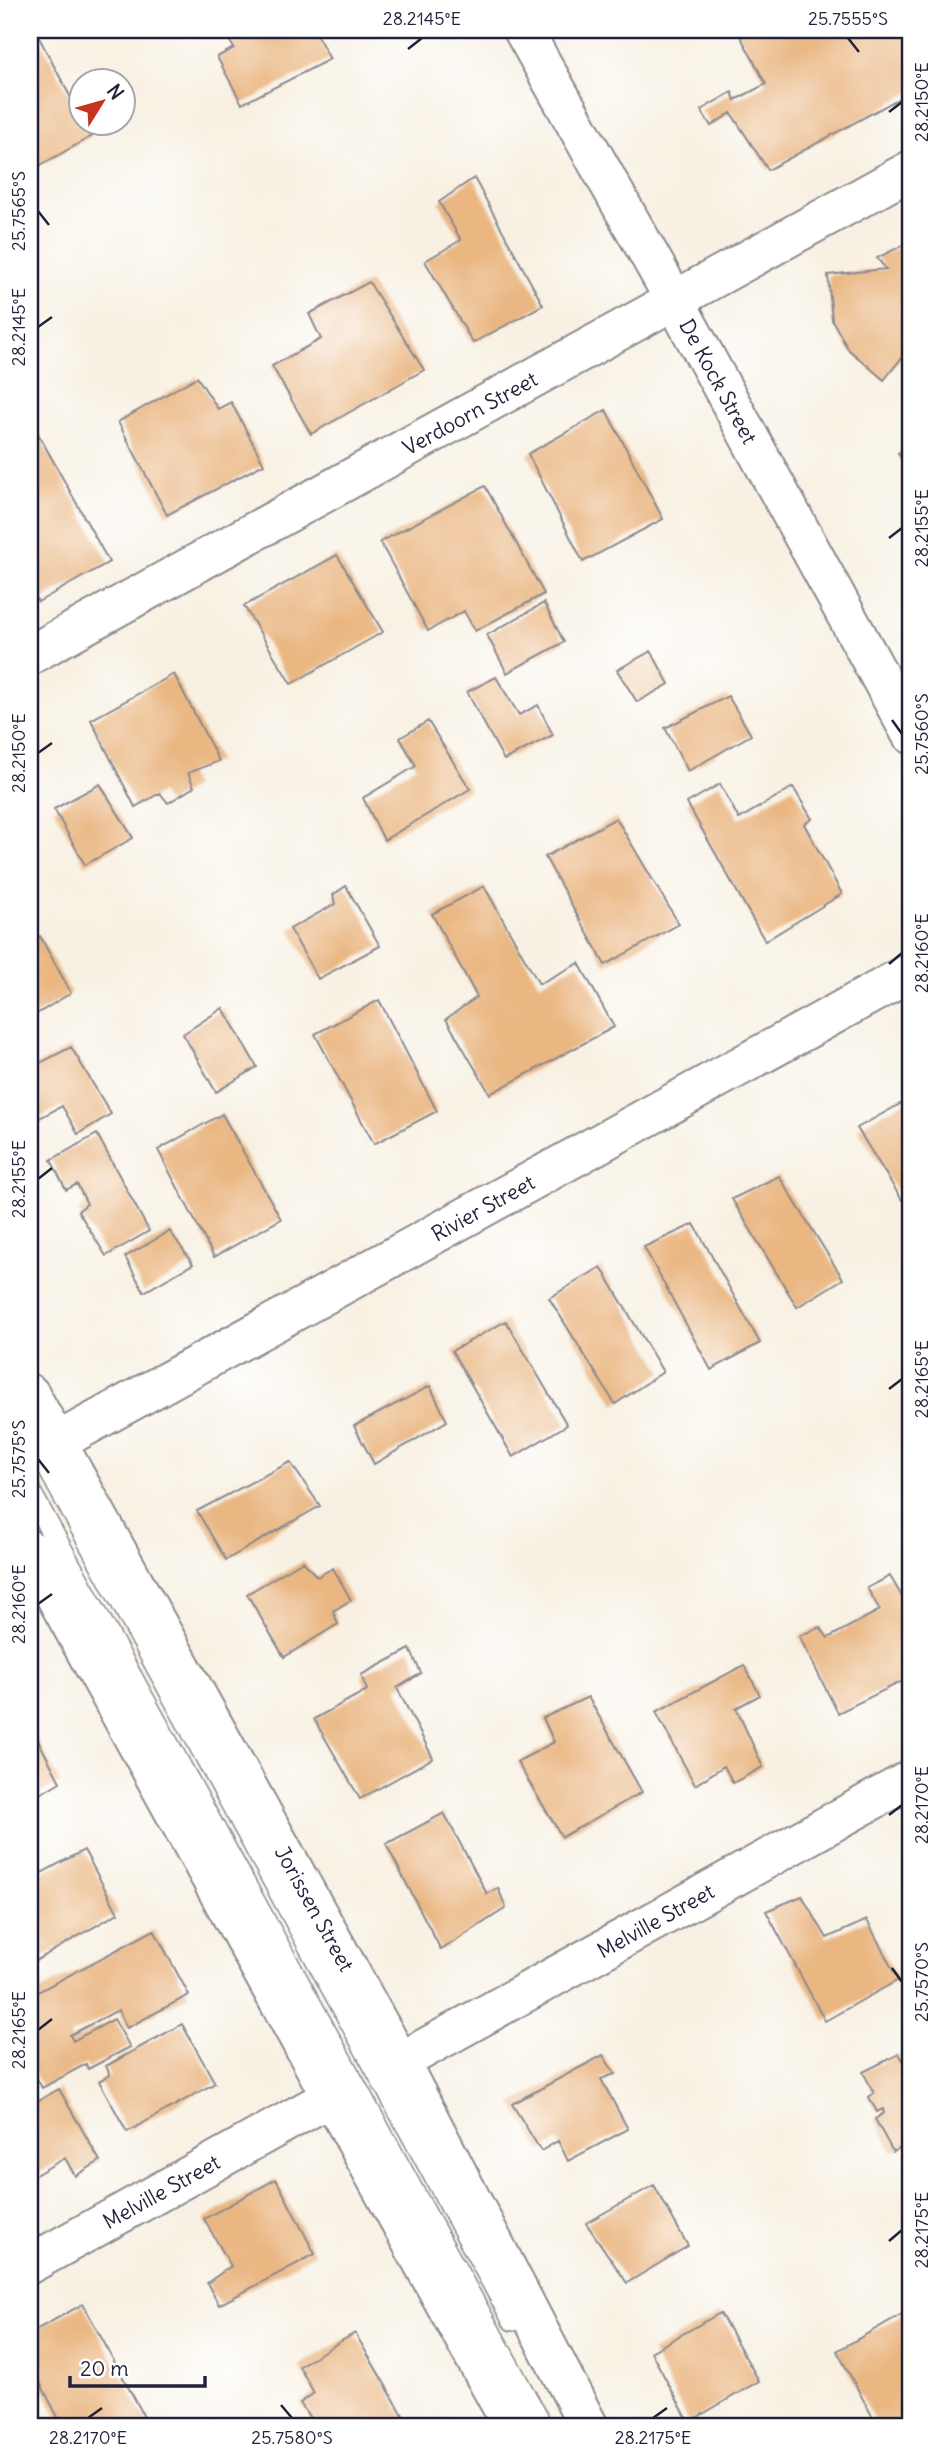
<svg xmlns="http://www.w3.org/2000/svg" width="941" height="2457" font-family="Delius,sans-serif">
	<rect width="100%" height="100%" fill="#fff"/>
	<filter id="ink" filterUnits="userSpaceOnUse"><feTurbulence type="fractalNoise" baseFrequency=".0143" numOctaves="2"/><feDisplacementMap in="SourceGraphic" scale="14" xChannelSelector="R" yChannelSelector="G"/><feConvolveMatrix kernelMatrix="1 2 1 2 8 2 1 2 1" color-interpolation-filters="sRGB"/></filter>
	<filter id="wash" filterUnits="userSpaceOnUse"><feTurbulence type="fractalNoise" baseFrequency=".00686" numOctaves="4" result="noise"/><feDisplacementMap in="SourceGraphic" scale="28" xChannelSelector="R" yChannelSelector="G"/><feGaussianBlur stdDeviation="1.57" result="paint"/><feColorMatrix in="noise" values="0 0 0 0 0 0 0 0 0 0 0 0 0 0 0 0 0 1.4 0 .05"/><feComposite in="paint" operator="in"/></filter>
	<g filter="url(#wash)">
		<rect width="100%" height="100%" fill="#f8f1e3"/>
		<g id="blocks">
			<path fill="#eab783" d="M 30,30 L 35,30 L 80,115 L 80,122 L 85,122 L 92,136 L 30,171 Z
				M 223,30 L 314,30 L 330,59 L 242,104 L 217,57 L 234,48 Z
				M 737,30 L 911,30 L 911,92 L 768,170 L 731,113 L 711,126 L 701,110 L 732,92 L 735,100 L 766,84 Z
				M 474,178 L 543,305 L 473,343 L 425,261 L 461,240 L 439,202 Z
				M 911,241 L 911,346 L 884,380 L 848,349 L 832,320 L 828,275 L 886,269 L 877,258 Z
				M 369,282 L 424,370 L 311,434 L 272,366 L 321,339 L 309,314 Z
				M 197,377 L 218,409 L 231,402 L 264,464 L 167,515 L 118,422 Z
				M 606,410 L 663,519 L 583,562 L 528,454 Z
				M 30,419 L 109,562 L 38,602 L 30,587 Z
				M 911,446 L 911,477 L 898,453 Z
				M 485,486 L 544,594 L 475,631 L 464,611 L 428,631 L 380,542 Z
				M 337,555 L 383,632 L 291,684 L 244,606 Z
				M 544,603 L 564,642 L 507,673 L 487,635 Z
				M 651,651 L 669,684 L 637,702 L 617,670 Z
				M 174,674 L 219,761 L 188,773 L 194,787 L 168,803 L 160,793 L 135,807 L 91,720 Z
				M 496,677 L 519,715 L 538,705 L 553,735 L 504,760 L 467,692 Z
				M 728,696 L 751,735 L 688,771 L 665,728 Z
				M 428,721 L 470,789 L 384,840 L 363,798 L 416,766 L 400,738 Z
				M 100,784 L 133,838 L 85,865 L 54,809 Z
				M 720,784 L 739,819 L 793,787 L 812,819 L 804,824 L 842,894 L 765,941 L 687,803 Z
				M 616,818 L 679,924 L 605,965 L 545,857 Z
				M 346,886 L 380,946 L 318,979 L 290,929 L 335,904 L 333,895 Z
				M 484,886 L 539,984 L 579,963 L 614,1027 L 490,1094 L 446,1019 L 477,997 L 432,914 Z
				M 40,936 L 71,993 L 30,1018 L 30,941 Z
				M 379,1000 L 437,1111 L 374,1144 L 315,1034 Z
				M 223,1008 L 257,1067 L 216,1092 L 183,1034 Z
				M 71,1047 L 111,1114 L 78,1134 L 62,1106 L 36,1120 L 30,1109 L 30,1068 Z
				M 911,1098 L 911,1195 L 902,1200 L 857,1128 Z
				M 222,1114 L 281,1219 L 214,1257 L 158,1150 Z
				M 97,1134 L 149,1231 L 106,1256 L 78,1211 L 87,1204 L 77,1184 L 66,1190 L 51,1160 Z
				M 779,1176 L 843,1279 L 797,1307 L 732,1199 Z
				M 694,1224 L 760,1343 L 711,1370 L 644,1247 Z
				M 170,1231 L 193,1264 L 144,1292 L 125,1257 Z
				M 601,1267 L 663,1372 L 615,1404 L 549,1298 Z
				M 506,1321 L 567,1425 L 513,1457 L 452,1351 Z
				M 430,1386 L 447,1421 L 374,1464 L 354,1426 Z
				M 290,1462 L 320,1506 L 226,1560 L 197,1511 Z
				M 303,1561 L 317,1577 L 333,1568 L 351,1600 L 333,1611 L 338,1624 L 284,1657 L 247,1594 Z
				M 890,1576 L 911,1612 L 911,1677 L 838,1713 L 799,1636 L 820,1627 L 828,1638 L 880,1610 L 867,1588 Z
				M 410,1649 L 421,1673 L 397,1688 L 433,1758 L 360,1799 L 314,1719 L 367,1690 L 361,1675 Z
				M 744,1665 L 760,1695 L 736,1708 L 763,1767 L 733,1783 L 724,1766 L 695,1785 L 656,1712 Z
				M 588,1697 L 642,1792 L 562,1837 L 517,1762 L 554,1742 L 543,1718 Z
				M 30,1725 L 60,1782 L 30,1800 Z
				M 444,1813 L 487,1894 L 498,1888 L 506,1908 L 441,1950 L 386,1844 Z
				M 84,1850 L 118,1913 L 30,1964 L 30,1879 Z
				M 802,1896 L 827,1938 L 867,1920 L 898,1980 L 825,2021 L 766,1911 Z
				M 154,1930 L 189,1995 L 127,2028 L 118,2010 L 70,2035 L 73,2041 L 114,2019 L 130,2047 L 88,2069 L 86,2064 L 42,2088 L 30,2066 L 30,1996 Z
				M 182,2024 L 215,2083 L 127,2132 L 99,2081 L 110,2075 L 106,2066 Z
				M 899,2054 L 910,2071 L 905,2073 L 911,2083 L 911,2146 L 909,2143 L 893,2152 L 875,2119 L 884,2113 L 883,2109 L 877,2112 L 869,2097 L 874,2093 L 863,2072 Z
				M 603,2055 L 615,2074 L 601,2079 L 628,2129 L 568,2161 L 558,2141 L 541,2151 L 512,2104 Z
				M 59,2089 L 100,2161 L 75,2176 L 65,2158 L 30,2178 L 30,2096 L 34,2103 Z
				M 276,2179 L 315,2254 L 219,2305 L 207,2283 L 231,2266 L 204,2219 Z
				M 654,2185 L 688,2246 L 627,2283 L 586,2223 Z
				M 83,2304 L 150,2427 L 63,2427 L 30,2363 L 30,2333 Z
				M 911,2309 L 911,2415 L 890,2427 L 878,2427 L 837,2351 Z
				M 720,2313 L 759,2381 L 689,2422 L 651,2352 Z
				M 355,2333 L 410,2427 L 375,2427 L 371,2420 L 354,2427 L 316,2427 L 300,2403 L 314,2393 L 299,2366 Z"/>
		</g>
	</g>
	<g filter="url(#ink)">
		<use href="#blocks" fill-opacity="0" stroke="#8d8a8f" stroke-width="2"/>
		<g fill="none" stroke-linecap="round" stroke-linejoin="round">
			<defs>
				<path id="lane" d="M 30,1434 L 513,2320
					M 30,1492 L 542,2427"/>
				<g id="street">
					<path id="s1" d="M 523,30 L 675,301 L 911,734"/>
					<path id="s2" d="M 30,655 L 911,170"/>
					<path id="s3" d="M 57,1442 L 911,972"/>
					<path id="s4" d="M 400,2062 L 911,1779"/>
					<path id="s5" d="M 30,2264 L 331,2097"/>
				</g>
				<g id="primary">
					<path id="s6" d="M 30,1394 L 400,2062 L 589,2427"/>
					<path d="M 30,1550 L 513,2427"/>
				</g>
			</defs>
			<use href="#lane" stroke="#8d8a8f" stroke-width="24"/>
			<use href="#street" stroke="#8d8a8f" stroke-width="42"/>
			<use href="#primary" stroke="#8d8a8f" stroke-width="42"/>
			<use href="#lane" stroke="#fff" stroke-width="21"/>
			<use href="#street" stroke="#fff" stroke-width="38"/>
			<use href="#primary" stroke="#fff" stroke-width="38"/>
		</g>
	</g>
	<path fill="none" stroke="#22223b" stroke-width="2.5" d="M 848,38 L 859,52M 408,49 L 422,38M 889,112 L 902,102M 38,211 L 49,225M 38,327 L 52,317M 889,538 L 902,528M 892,720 L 902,734M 38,753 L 52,743M 889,964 L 902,953M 38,1179 L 52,1168M 889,1389 L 902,1379M 38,1459 L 49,1473M 38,1604 L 52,1594M 889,1815 L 902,1805M 892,1968 L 902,1982M 38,2030 L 52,2019M 889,2241 L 902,2230M 281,2405 L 292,2418M 88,2418 L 102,2408M 653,2418 L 667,2408"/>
	<g text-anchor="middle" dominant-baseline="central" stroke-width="5" stroke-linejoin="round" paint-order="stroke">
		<g font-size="21" fill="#22223b" stroke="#fff">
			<text stroke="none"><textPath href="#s1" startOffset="402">De Kock Street</textPath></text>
			<text stroke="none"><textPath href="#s2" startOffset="502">Verdoorn Street</textPath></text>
			<text stroke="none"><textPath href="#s3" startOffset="486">Rivier Street</textPath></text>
			<text stroke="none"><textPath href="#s6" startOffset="588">Jorissen Street</textPath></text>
			<text stroke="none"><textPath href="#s4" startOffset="292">Melville Street</textPath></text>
			<text stroke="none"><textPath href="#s5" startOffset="150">Melville Street</textPath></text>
		</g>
	</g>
	<rect width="941" height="2457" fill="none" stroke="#fff" stroke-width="77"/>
	<g transform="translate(102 102) rotate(53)"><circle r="33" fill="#ffffff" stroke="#a7a7b1" stroke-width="2"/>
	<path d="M0-5L12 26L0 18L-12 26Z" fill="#c8321e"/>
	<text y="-10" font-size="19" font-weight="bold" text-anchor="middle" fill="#22223b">N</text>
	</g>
	<path d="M70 2376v10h135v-10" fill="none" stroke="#22223b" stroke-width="3.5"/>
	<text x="80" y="2376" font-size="21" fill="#22223b" stroke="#ffffff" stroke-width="5" paint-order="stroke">20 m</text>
	<rect x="38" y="38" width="864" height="2380" fill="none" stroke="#22223b" stroke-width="2.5"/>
	<g font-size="18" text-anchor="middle" fill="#22223b">
		<text x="422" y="25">28.2145°E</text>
		<text x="848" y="25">25.7555°S</text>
		<text transform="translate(922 102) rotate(-90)" y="6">28.2150°E</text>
		<text transform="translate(19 211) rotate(-90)" y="6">25.7565°S</text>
		<text transform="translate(19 327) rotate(-90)" y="6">28.2145°E</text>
		<text transform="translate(922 528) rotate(-90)" y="6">28.2155°E</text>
		<text transform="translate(922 734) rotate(-90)" y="6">25.7560°S</text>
		<text transform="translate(19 753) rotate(-90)" y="6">28.2150°E</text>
		<text transform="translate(922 953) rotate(-90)" y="6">28.2160°E</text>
		<text transform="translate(19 1179) rotate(-90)" y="6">28.2155°E</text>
		<text transform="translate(922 1379) rotate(-90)" y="6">28.2165°E</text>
		<text transform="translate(19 1459) rotate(-90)" y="6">25.7575°S</text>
		<text transform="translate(19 1604) rotate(-90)" y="6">28.2160°E</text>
		<text transform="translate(922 1805) rotate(-90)" y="6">28.2170°E</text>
		<text transform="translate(922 1982) rotate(-90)" y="6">25.7570°S</text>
		<text transform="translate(19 2030) rotate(-90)" y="6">28.2165°E</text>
		<text transform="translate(922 2230) rotate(-90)" y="6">28.2175°E</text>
		<text x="88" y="2444">28.2170°E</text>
		<text x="292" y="2444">25.7580°S</text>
		<text x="653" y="2444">28.2175°E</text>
	</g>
</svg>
